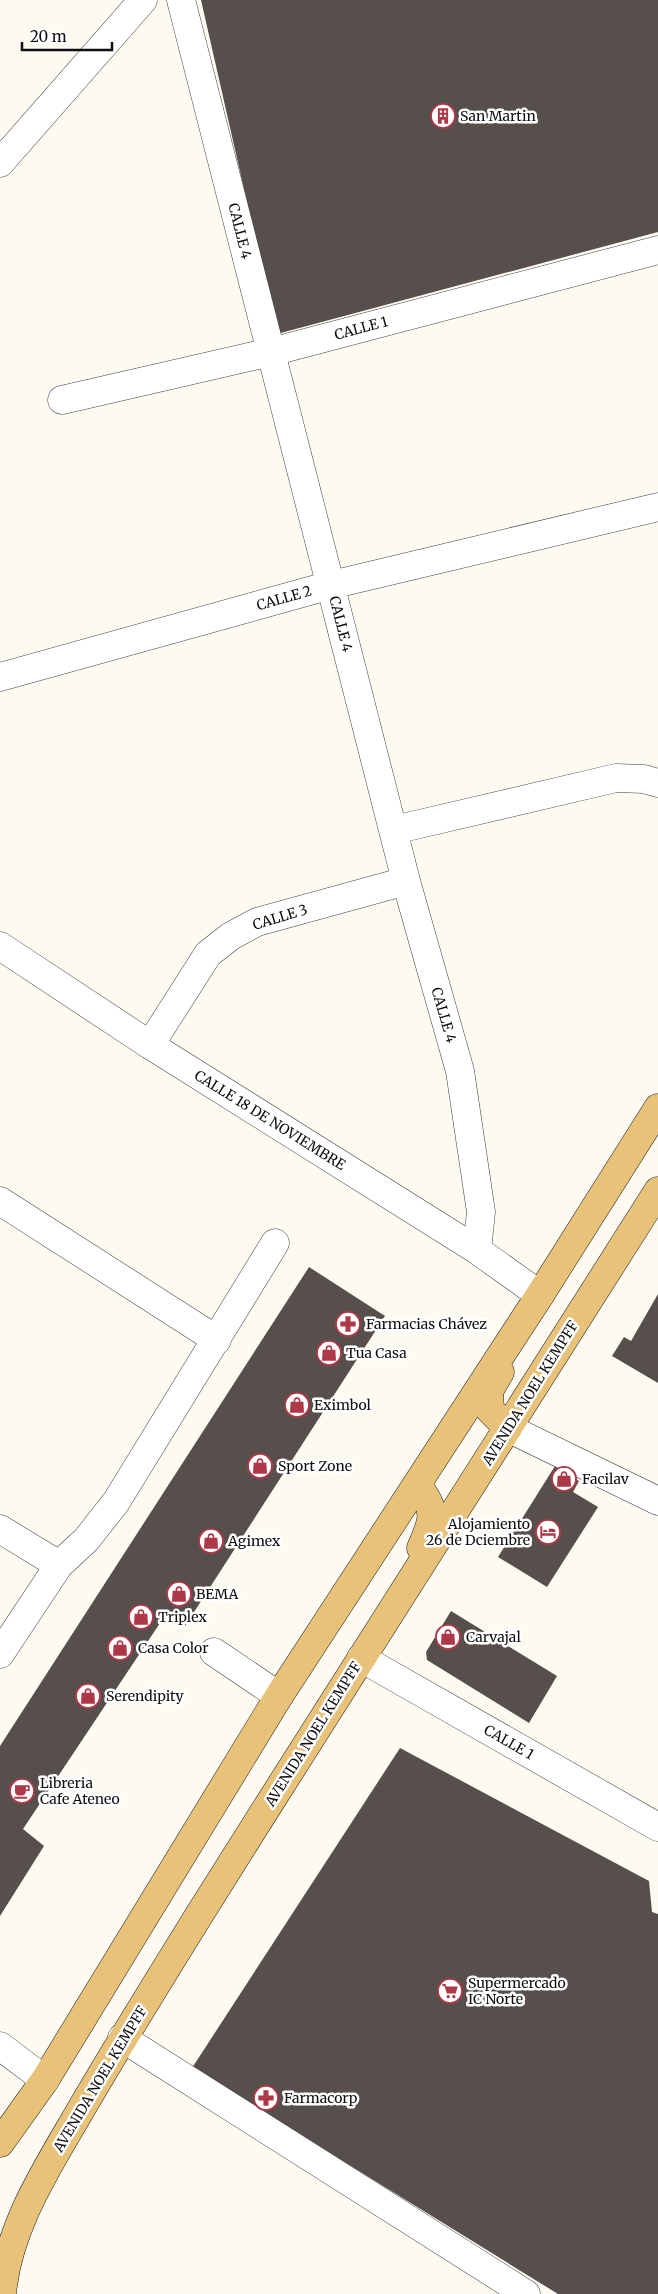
<svg xmlns="http://www.w3.org/2000/svg" width="658" height="2294" font-family="Merriweather,serif">
	<rect width="100%" height="100%" fill="#fdfaf2"/>
	<path fill="#564f4c" d="M 201,0 L 658,0 L 658,232 L 277,334 Z
		M 309,1267 L 385,1316 L 185,1626 L 166,1614 L 23,1829 L 44,1846 L 0,1916 L 0,1746 Z
		M 658,1294 L 658,1383 L 612,1356 L 624,1337 L 631,1341 Z
		M 555,1466 L 579,1481 L 573,1492 L 598,1507 L 547,1587 L 498,1557 Z
		M 451,1611 L 557,1676 L 529,1723 L 427,1660 L 426,1652 Z
		M 400,1748 L 649,1881 L 652,1912 L 658,1914 L 658,2294 L 558,2294 L 192,2068 Z"/>
	<g fill="none" stroke-linecap="round" stroke-linejoin="round">
		<defs>
			<path id="minor" d="M 181,0 L 406,881 L 460,1071 L 481,1212 L 477,1250
				M 0,163 L 143,0
				M 62,400 L 271,352 L 658,250
				M 0,677 L 331,585 L 658,507
				M 394,830 L 616,778 L 644,779 L 658,783
				M 0,946 L 150,1045 L 477,1250 L 540,1295
				M 150,1045 L 208,954 L 231,936 L 257,922 L 406,881
				M 0,1201 L 217,1340
				M 508,1428 L 658,1501
				M 0,1529 L 59,1565
				M 214,1652 L 279,1696
				M 0,1654 L 59,1565 L 86,1540 L 116,1502 L 275,1243
				M 361,1658 L 658,1827
				M 122,2038 L 526,2294
				M 0,2046 L 45,2080"/>
			<path id="major" d="M 500,1372 L 489,1391 L 490,1410 L 508,1428
				M 417,1485 C 437,1510 434,1519 421,1548
				M 0,2143 L 45,2080 L 279,1696 L 540,1295 L 658,1108
				M 2,2294 C 8,2227 47,2168 80,2111 C 119,2044 160,1978 201,1912 C 352,1671 506,1432 658,1191"/>
		</defs>
		<use href="#minor" stroke="#414141" stroke-width="29"/>
		<use href="#major" stroke="#1f1f1f" stroke-width="29"/>
		<use href="#minor" stroke="#fff" stroke-width="28"/>
		<use href="#major" stroke="#e7c278" stroke-width="28"/>
	</g>
	<defs>
		<symbol id="building-ring" viewBox="-11 -11 22 22"><circle r="9.5" fill="#fff" stroke="#ad3848" stroke-width="1.5"/><path d="M-4-6H4V6H1V3H-1V6H-4ZM-2.5-4.3h1.7v1.8h-1.7ZM.8-4.3h1.7v1.8H.8ZM-2.5-1h1.7V.8h-1.7ZM.8-1h1.7V.8H.8Z" fill="#ad3848"/></symbol>
		<symbol id="pharmacy-ring" viewBox="-11 -11 22 22"><circle r="9.5" fill="#fff" stroke="#ad3848" stroke-width="1.5"/><path d="M-2-6h4v4h4v4h-4v4h-4v-4h-4v-4h4Z" fill="#ad3848"/></symbol>
		<symbol id="shop-ring" viewBox="-11 -11 22 22"><circle r="9.5" fill="#fff" stroke="#ad3848" stroke-width="1.5"/><path d="M-5-2.5h2.3a2.7 3.5 0 0 1 5.4 0H5L5.5 6h-11ZM-1.5-2.5h3a1.5 2.3 0 0 0-3 0Z" fill="#ad3848"/></symbol>
		<symbol id="hotel-ring" viewBox="-11 -11 22 22"><circle r="9.5" fill="#fff" stroke="#ad3848" stroke-width="1.5"/><path d="M-6-4.5h1.5V1H6V5H4.5V3h-9V5H-6ZM-4 0a1.8 1.8 0 1 1 3.6 0ZM.5 0V-2.5h3Q6-2.5 6 0Z" fill="#ad3848"/></symbol>
		<symbol id="cafe-ring" viewBox="-11 -11 22 22"><circle r="9.5" fill="#fff" stroke="#ad3848" stroke-width="1.5"/><path d="M-5.5-4.5H6V0H3Q3 3.5 0 3.5H-2.5Q-5.5 3.5-5.5 0ZM3-3.2v2h1.7v-2ZM-6 4.5H4V6H-6Z" fill="#ad3848"/></symbol>
		<symbol id="supermarket-ring" viewBox="-11 -11 22 22"><circle r="9.5" fill="#fff" stroke="#ad3848" stroke-width="1.5"/><path d="M-6-5.5h2.5l.6 2H6L4.5 2H-2.5L-4.4-4H-6ZM-1.5 3.2a1.3 1.3 0 1 0 .1 0ZM3 3.2a1.3 1.3 0 1 0 .1 0Z" fill="#ad3848"/></symbol>
	</defs>
	<g fill-rule="evenodd">
		<use href="#building-ring" x="429" y="102" width="28" height="28"/>
		<use href="#pharmacy-ring" x="334" y="1310" width="28" height="28"/>
		<use href="#shop-ring" x="315" y="1339" width="28" height="28"/>
		<use href="#shop-ring" x="283" y="1391" width="28" height="28"/>
		<use href="#shop-ring" x="246" y="1452" width="28" height="28"/>
		<use href="#shop-ring" x="550" y="1465" width="28" height="28"/>
		<use href="#hotel-ring" x="534" y="1518" width="28" height="28"/>
		<use href="#shop-ring" x="197" y="1527" width="28" height="28"/>
		<use href="#shop-ring" x="165" y="1580" width="28" height="28"/>
		<use href="#shop-ring" x="127" y="1603" width="28" height="28"/>
		<use href="#shop-ring" x="434" y="1623" width="28" height="28"/>
		<use href="#shop-ring" x="106" y="1634" width="28" height="28"/>
		<use href="#shop-ring" x="74" y="1682" width="28" height="28"/>
		<use href="#cafe-ring" x="8" y="1777" width="28" height="28"/>
		<use href="#supermarket-ring" x="436" y="1977" width="28" height="28"/>
		<use href="#pharmacy-ring" x="252" y="2084" width="28" height="28"/>
	</g>
	<g text-anchor="middle" dominant-baseline="central" stroke-width="5" stroke-linejoin="round" paint-order="stroke">
		<g font-size="14" fill="#0e0e0e" stroke="#fff" text-anchor="start">
			<text x="460" y="116">San Martin</text>
			<text x="366" y="1324">Farmacias Chávez</text>
			<text x="346" y="1353">Tua Casa</text>
			<text x="314" y="1405">Eximbol</text>
			<text x="278" y="1466">Sport Zone</text>
			<text x="582" y="1479">Facilav</text>
			<text x="530" y="1524" text-anchor="end">Alojamiento<tspan x="530" dy="16">26 de Dciembre</tspan></text>
			<text x="228" y="1541">Agimex</text>
			<text x="196" y="1594">BEMA</text>
			<text x="158" y="1617">Triplex</text>
			<text x="466" y="1637">Carvajal</text>
			<text x="138" y="1648">Casa Color</text>
			<text x="106" y="1696">Serendipity</text>
			<text x="40" y="1783">Libreria<tspan x="40" dy="16">Cafe Ateneo</tspan></text>
			<text x="468" y="1983">Supermercado<tspan x="468" dy="16">IC Norte</tspan></text>
			<text x="284" y="2098">Farmacorp</text>
		</g>
		<g font-size="14" fill="#0e0e0e" stroke="#fff">
			<text transform="translate(240 231) rotate(76)">CALLE 4</text>
			<text transform="translate(361 328) rotate(-15)">CALLE 1</text>
			<text transform="translate(284 598) rotate(-16)">CALLE 2</text>
			<text transform="translate(341 624) rotate(76)">CALLE 4</text>
			<text transform="translate(280 917) rotate(-17)">CALLE 3</text>
			<text transform="translate(444 1015) rotate(74)">CALLE 4</text>
			<text transform="translate(270 1120) rotate(32)">CALLE 18 DE NOVIEMBRE</text>
			<text transform="translate(530 1393) rotate(-58)">AVENIDA NOEL KEMPFF</text>
			<text transform="translate(313 1734) rotate(-58)">AVENIDA NOEL KEMPFF</text>
			<text transform="translate(509 1742) rotate(30)">CALLE 1</text>
			<text transform="translate(100 2079) rotate(-59)">AVENIDA NOEL KEMPFF</text>
		</g>
	</g>
	<path d="M22 42v8h90v-8" fill="none" stroke="#0e0e0e" stroke-width="2.5"/>
	<text x="30" y="42" font-size="15" fill="#0e0e0e" stroke="#ffffff" stroke-width="4" paint-order="stroke">20 m</text>
</svg>
